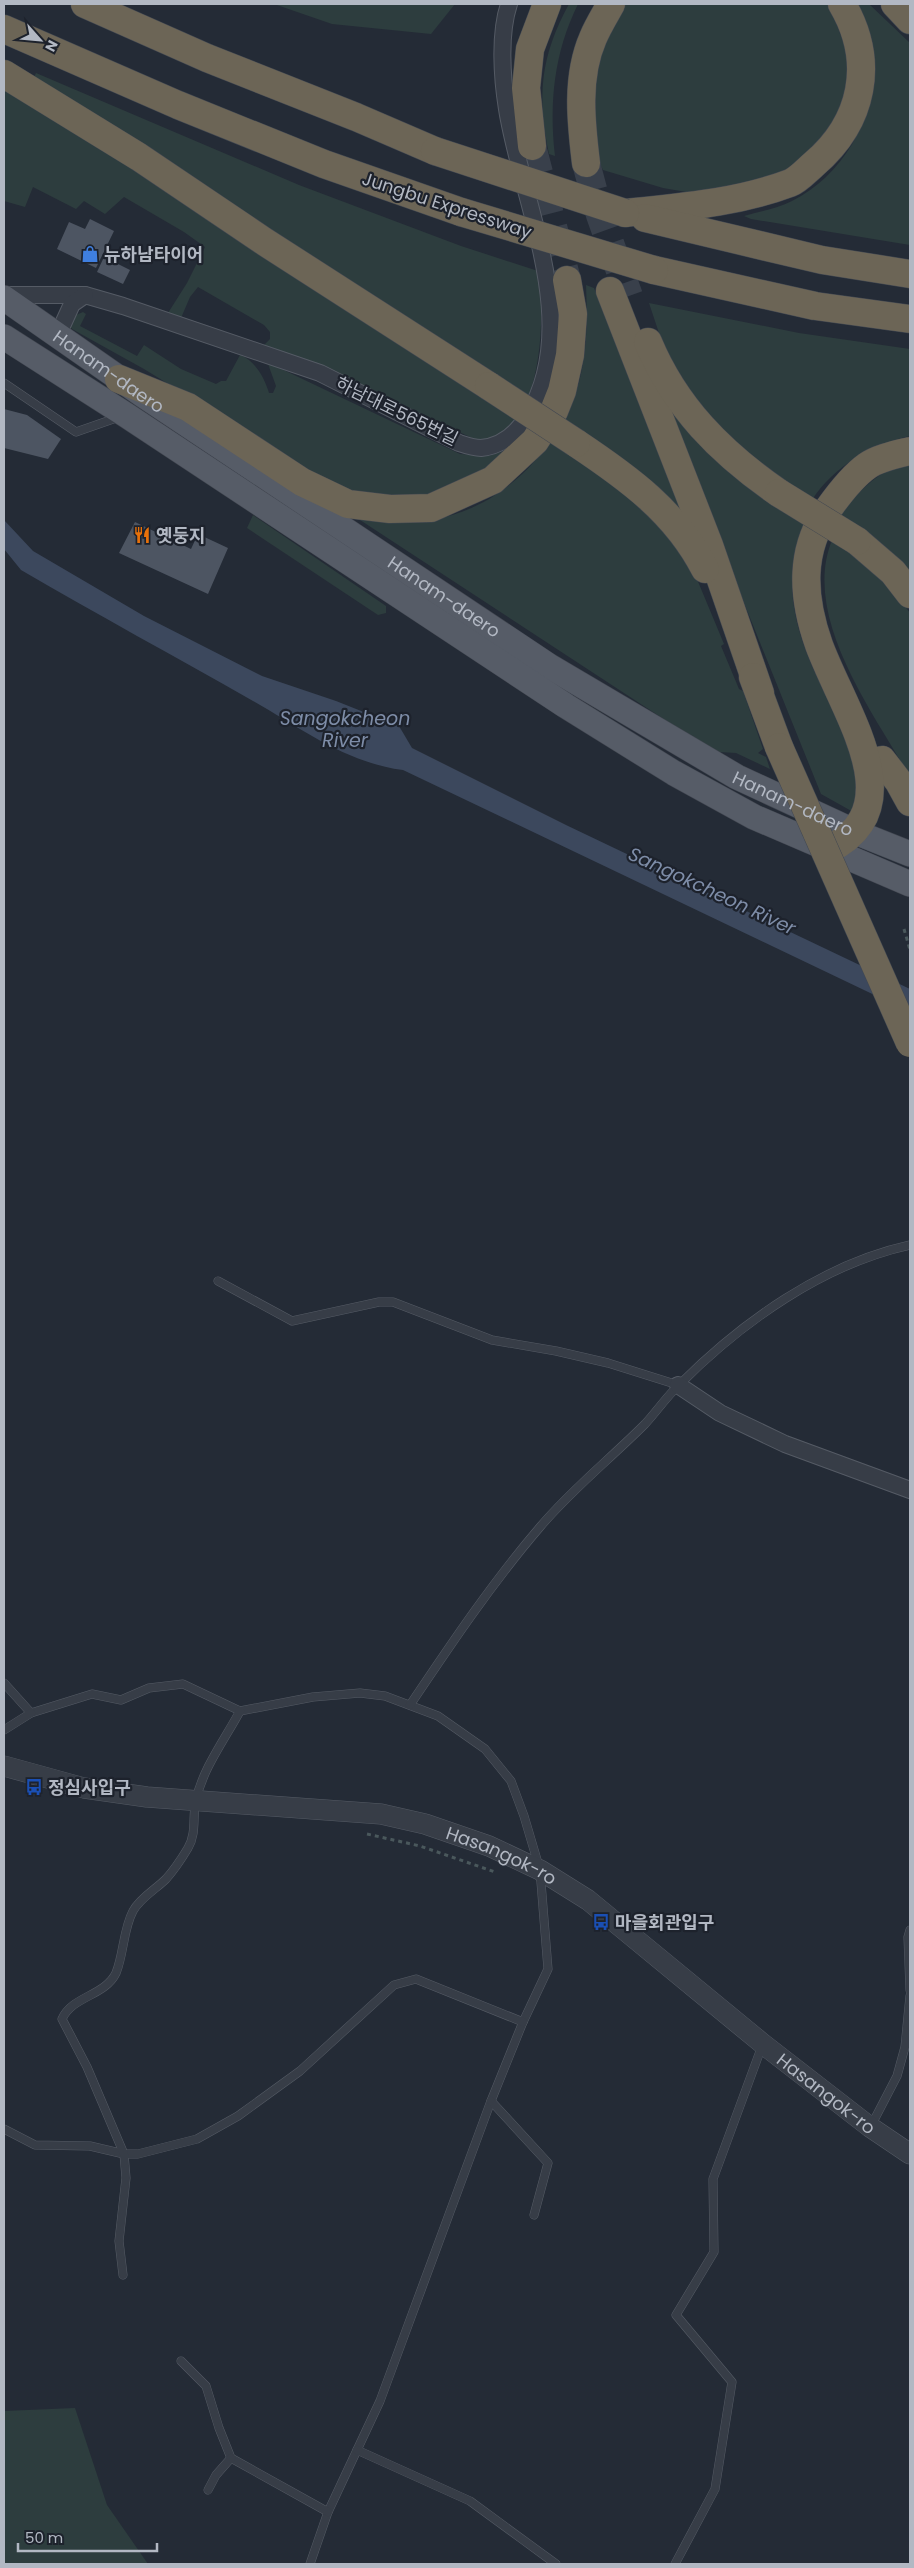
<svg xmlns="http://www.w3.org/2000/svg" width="914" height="2568" viewBox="0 0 914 2568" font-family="Poppins,'Noto Sans KR',sans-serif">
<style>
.green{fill:#2d3d3e}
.water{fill:#3c485d}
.building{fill:#4d5562}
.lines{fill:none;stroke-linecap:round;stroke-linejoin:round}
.motorway-tunnel{stroke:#39404b;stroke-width:28;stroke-dasharray:28 14;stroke-linecap:butt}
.service-casing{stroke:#555b65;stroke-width:9}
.minor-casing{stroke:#555b65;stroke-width:18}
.tertiary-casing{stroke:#555b65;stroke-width:21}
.primary-casing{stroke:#414650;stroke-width:26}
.motorway-casing{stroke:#424852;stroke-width:29}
.path{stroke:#4a585c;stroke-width:3;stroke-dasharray:4 4;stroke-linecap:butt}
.service{stroke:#373d47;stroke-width:8}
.minor{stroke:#373d47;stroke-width:16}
.tertiary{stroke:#373d47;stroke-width:20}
.primary{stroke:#565c67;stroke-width:25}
.motorway{stroke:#6c6556;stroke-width:28}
.motorway-bridge-casing{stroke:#424852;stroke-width:29;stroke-linecap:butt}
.motorway-bridge{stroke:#6c6556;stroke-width:28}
.labels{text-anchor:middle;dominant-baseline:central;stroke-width:4.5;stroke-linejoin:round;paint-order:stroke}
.street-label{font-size:18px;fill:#b2b8c3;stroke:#1d222c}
.poi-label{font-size:18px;font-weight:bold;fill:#b2b8c3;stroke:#1d222c;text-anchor:start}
.water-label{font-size:19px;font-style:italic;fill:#7e8da8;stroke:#1d222c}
</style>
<rect width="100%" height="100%" fill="#242b36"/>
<g class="green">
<polygon points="274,4 455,4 431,34 332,24"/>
<path d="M569 4H578C554 53 549 102 555 156L549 154C537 96 540 57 569 4Z"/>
<polygon points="624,4 829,4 846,49 848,70 846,92 841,109 824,141 776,180 692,193 663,188 603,170 593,151 592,101 601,47"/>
<path d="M858 4H869L910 43V245L751 219 744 216C760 211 777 209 792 201 850 172 883 104 871 40 869 28 863 15 858 4Z"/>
<path d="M36 73 299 185 461 246 538 271C544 311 542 360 528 399L34 77Z"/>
<path d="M4 87 24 99 520 421C505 433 494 441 474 439L319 365 264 345 270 339V332L264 325 198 287 190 297 181 318 168 313 187 283 205 247 184 232 124 197 105 214 84 201 76 209 33 187 25 207 4 201Z"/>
<path d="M586 285 594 288 685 516 563 421C587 379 588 333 586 285Z"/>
<path d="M649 303 799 333 910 349V436C871 445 834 466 812 500L757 465 694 405 662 342Z"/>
<path d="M83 312 86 314 80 326 137 356 144 345 181 369 216 384 221 381H226L240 355C255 360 265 379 269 393H273L276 386 268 364H271L460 454 488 456 510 449 502 462 431 499 346 493 144 369 72 329 70 326 76 315Z"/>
<path d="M670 409 806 522C776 580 799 647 829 699 837 713 850 726 856 741 860 751 856 799 855 813L821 794 703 501Z"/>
<path d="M551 441 575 456 651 514 694 572 724 644 721 646 739 689 743 691 763 749 758 753 766 757 770 769 736 753 719 752 682 731 357 518C370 520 382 523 395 523 463 523 512 494 551 441Z"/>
<path d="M910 459V577L839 516C858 490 880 471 910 459Z"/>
<polygon points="253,515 386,606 386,613 378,615 247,528"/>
<path d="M832 540C862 561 889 583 910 613V777C873 712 801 617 832 540Z"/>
<polygon points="75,2408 107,2505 148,2564 4,2564 4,2411"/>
</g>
<path class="water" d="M4 520 33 551 144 616 262 676 336 701 399 726 412 748 566 825 910 989V1012L403 770C346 763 301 728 253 701 176 657 98 615 21 570L4 549Z"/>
<g class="building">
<polygon points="90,219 114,231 96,268 57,249 69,222 85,229"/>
<polygon points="104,257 130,270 123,284 97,272"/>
<polygon points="4,409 27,415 61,439 48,459 4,448"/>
<polygon points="135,522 191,549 198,534 228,548 208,594 119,553"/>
</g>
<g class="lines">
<g class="motorway-tunnel">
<polyline points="532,146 567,280"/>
<polyline points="586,163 600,215 629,296"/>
</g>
<g class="service-casing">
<g id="service">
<polyline points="4,383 76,432 119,417"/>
<polyline points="218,1281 292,1321 379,1302 393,1302 492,1340 556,1351 608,1363 678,1385"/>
<polyline points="4,1683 31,1713 92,1694 121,1700 149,1688 183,1684 240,1711 313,1697 360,1693 385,1696 438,1716 485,1749 511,1781 524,1816 540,1870 548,1969 523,2022 491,2101 380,2401 328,2512 310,2564"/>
<path d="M410 1705C451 1644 492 1583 540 1527 571 1490 610 1459 645 1424 657 1411 667 1396 680 1384 742 1322 823 1264 910 1245"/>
<polyline points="4,1730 31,1713"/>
<polyline points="910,1930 908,1937 910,1990"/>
<polyline points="491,2101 548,2163 534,2215"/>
<polyline points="871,2126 897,2076 905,2047 910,1996"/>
<polyline points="4,2129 35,2145 90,2146 124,2154 138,2154 197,2139 238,2116 300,2071 394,1985 416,1979 523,2022"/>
<path d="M123 2275 119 2241 126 2178 124 2154 87 2067 62 2019C72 1996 105 1996 116 1973 124 1953 123 1930 133 1911 140 1898 156 1889 166 1879 174 1870 182 1858 188 1848 197 1833 192 1816 196 1800 203 1768 225 1739 240 1711"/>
<polyline points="181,2361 206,2386 219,2428 231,2458 328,2512"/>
<polyline points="357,2450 470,2501 556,2564"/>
<polyline points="208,2490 216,2475 231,2458"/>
<polyline points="675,2564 715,2489 732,2382 676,2315 714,2252 713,2179 762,2046"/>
</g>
</g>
<g class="minor-casing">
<g id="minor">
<path d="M4 295H85L123 306 320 373 459 443C465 445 474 448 481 448 502 446 518 432 528 415 583 324 522 204 507 109 502 78 499 34 509 4"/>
<polyline points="57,337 72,304 85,295"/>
<polyline points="678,1385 720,1413 785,1444 910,1490"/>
</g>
</g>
<g class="tertiary-casing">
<g id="tertiary">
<path id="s1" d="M4 1766 84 1788 147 1797 381 1814 425 1824 489 1846 540 1870 588 1900 763 2044 870 2127 910 2154"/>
</g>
</g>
<g class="primary-casing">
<g id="primary">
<path id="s2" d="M4 298 143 395 549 666 737 777 860 834 910 854"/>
<polyline points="4,337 126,415 566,706 674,773 754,817 910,884"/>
</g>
</g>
<g class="motorway-casing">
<g id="motorway">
<polyline points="85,4 207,58 356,117 435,151"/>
<polyline points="895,4 910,20"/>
<polyline points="4,29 178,105 324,164 461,212"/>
<polyline points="4,74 139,157 265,242 489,386"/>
<polyline points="532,146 526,88 530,49 547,4"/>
<path d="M586 163C581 122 576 77 593 38 598 26 605 15 611 4"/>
<path d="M625 213C681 207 737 203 790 183 798 180 807 170 814 164 863 122 876 62 842 4"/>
<polyline points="645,218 822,260 910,274"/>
<polyline points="654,270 815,306 910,319"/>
<polyline points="610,291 709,545 760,693"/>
<path d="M648 342C675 407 721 453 779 493"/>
<polyline points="119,379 188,407 302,482 348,504 390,509 431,508 493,480 535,441 554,411 562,391 570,355 573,314 567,280"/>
<path d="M576 443C627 477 676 512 705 569"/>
<polyline points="857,541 893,572 910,594"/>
<polyline points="753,677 779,747"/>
<polyline points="882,760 899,782 910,802"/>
<path d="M828 850C914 807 845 715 819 645 802 597 799 550 829 508 839 494 853 476 867 466 878 458 898 454 910 451"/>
</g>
</g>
<g class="path">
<polyline points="904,929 910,950"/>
<polyline points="367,1834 420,1846 495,1872"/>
</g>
<use href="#service" class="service"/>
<use href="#minor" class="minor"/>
<use href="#tertiary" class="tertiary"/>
<use href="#primary" class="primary"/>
<use href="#motorway" class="motorway"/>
<g class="motorway-bridge-casing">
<g id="motorway-bridge">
<polyline points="435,151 625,213"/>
<polyline points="461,212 654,270"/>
<polyline points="489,386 576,443"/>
<polyline points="779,493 857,541"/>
<polyline points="779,747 910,1043"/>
</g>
</g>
<use href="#motorway-bridge" class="motorway-bridge"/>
</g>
<defs>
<g id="shop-bare" transform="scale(1.35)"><path d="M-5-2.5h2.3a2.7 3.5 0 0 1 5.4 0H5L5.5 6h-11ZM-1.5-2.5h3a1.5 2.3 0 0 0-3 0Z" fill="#3f7fe0" stroke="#1d222c" stroke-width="2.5" paint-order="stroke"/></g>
<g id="restaurant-bare" transform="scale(1.35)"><path d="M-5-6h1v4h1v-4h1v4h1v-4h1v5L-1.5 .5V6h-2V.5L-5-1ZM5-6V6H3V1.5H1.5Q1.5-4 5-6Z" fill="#e8710a" stroke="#1d222c" stroke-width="2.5" paint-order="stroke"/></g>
<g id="bus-bare" transform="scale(1.35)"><path d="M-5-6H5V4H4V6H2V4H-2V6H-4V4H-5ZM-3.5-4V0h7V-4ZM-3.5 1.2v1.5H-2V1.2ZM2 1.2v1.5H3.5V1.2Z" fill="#1a4fb4" stroke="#1d222c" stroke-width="2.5" paint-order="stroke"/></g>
</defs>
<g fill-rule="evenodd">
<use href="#shop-bare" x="90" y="254"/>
<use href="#restaurant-bare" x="142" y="535"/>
<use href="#bus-bare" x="34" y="1787"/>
<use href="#bus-bare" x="601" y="1922"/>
</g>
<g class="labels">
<g class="street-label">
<text transform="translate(447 205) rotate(18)">Jungbu Expressway</text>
<text stroke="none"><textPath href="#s2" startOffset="128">Hanam-daero</textPath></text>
<text transform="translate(397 411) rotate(26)">하남대로565번길</text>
<text stroke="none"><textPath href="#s2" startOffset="532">Hanam-daero</textPath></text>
<text stroke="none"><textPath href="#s2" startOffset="938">Hanam-daero</textPath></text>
<text stroke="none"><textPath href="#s1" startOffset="509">Hasangok-ro</textPath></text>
<text stroke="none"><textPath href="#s1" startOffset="914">Hasangok-ro</textPath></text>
</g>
<g class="poi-label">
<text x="104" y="254">뉴하남타이어</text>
<text x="156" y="535">옛둥지</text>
<text x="48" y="1787">정심사입구</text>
<text x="615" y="1922">마을회관입구</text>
</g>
<g class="water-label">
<text x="345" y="718">Sangokcheon<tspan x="345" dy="22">River</tspan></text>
<text transform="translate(712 891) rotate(25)">Sangokcheon River</text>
</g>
</g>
<rect width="914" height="2568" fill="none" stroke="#b2b8c3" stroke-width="10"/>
<g transform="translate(40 40) rotate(117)" stroke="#1d222c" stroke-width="4" paint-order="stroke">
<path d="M0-4L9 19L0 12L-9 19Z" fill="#b2b8c3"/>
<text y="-8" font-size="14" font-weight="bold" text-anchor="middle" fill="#b2b8c3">N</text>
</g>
<path d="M18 2543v8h139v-8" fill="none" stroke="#b2b8c3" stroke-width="2.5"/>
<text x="25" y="2543" font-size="15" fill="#b2b8c3" stroke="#1d222c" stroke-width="4" paint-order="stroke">50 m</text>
</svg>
